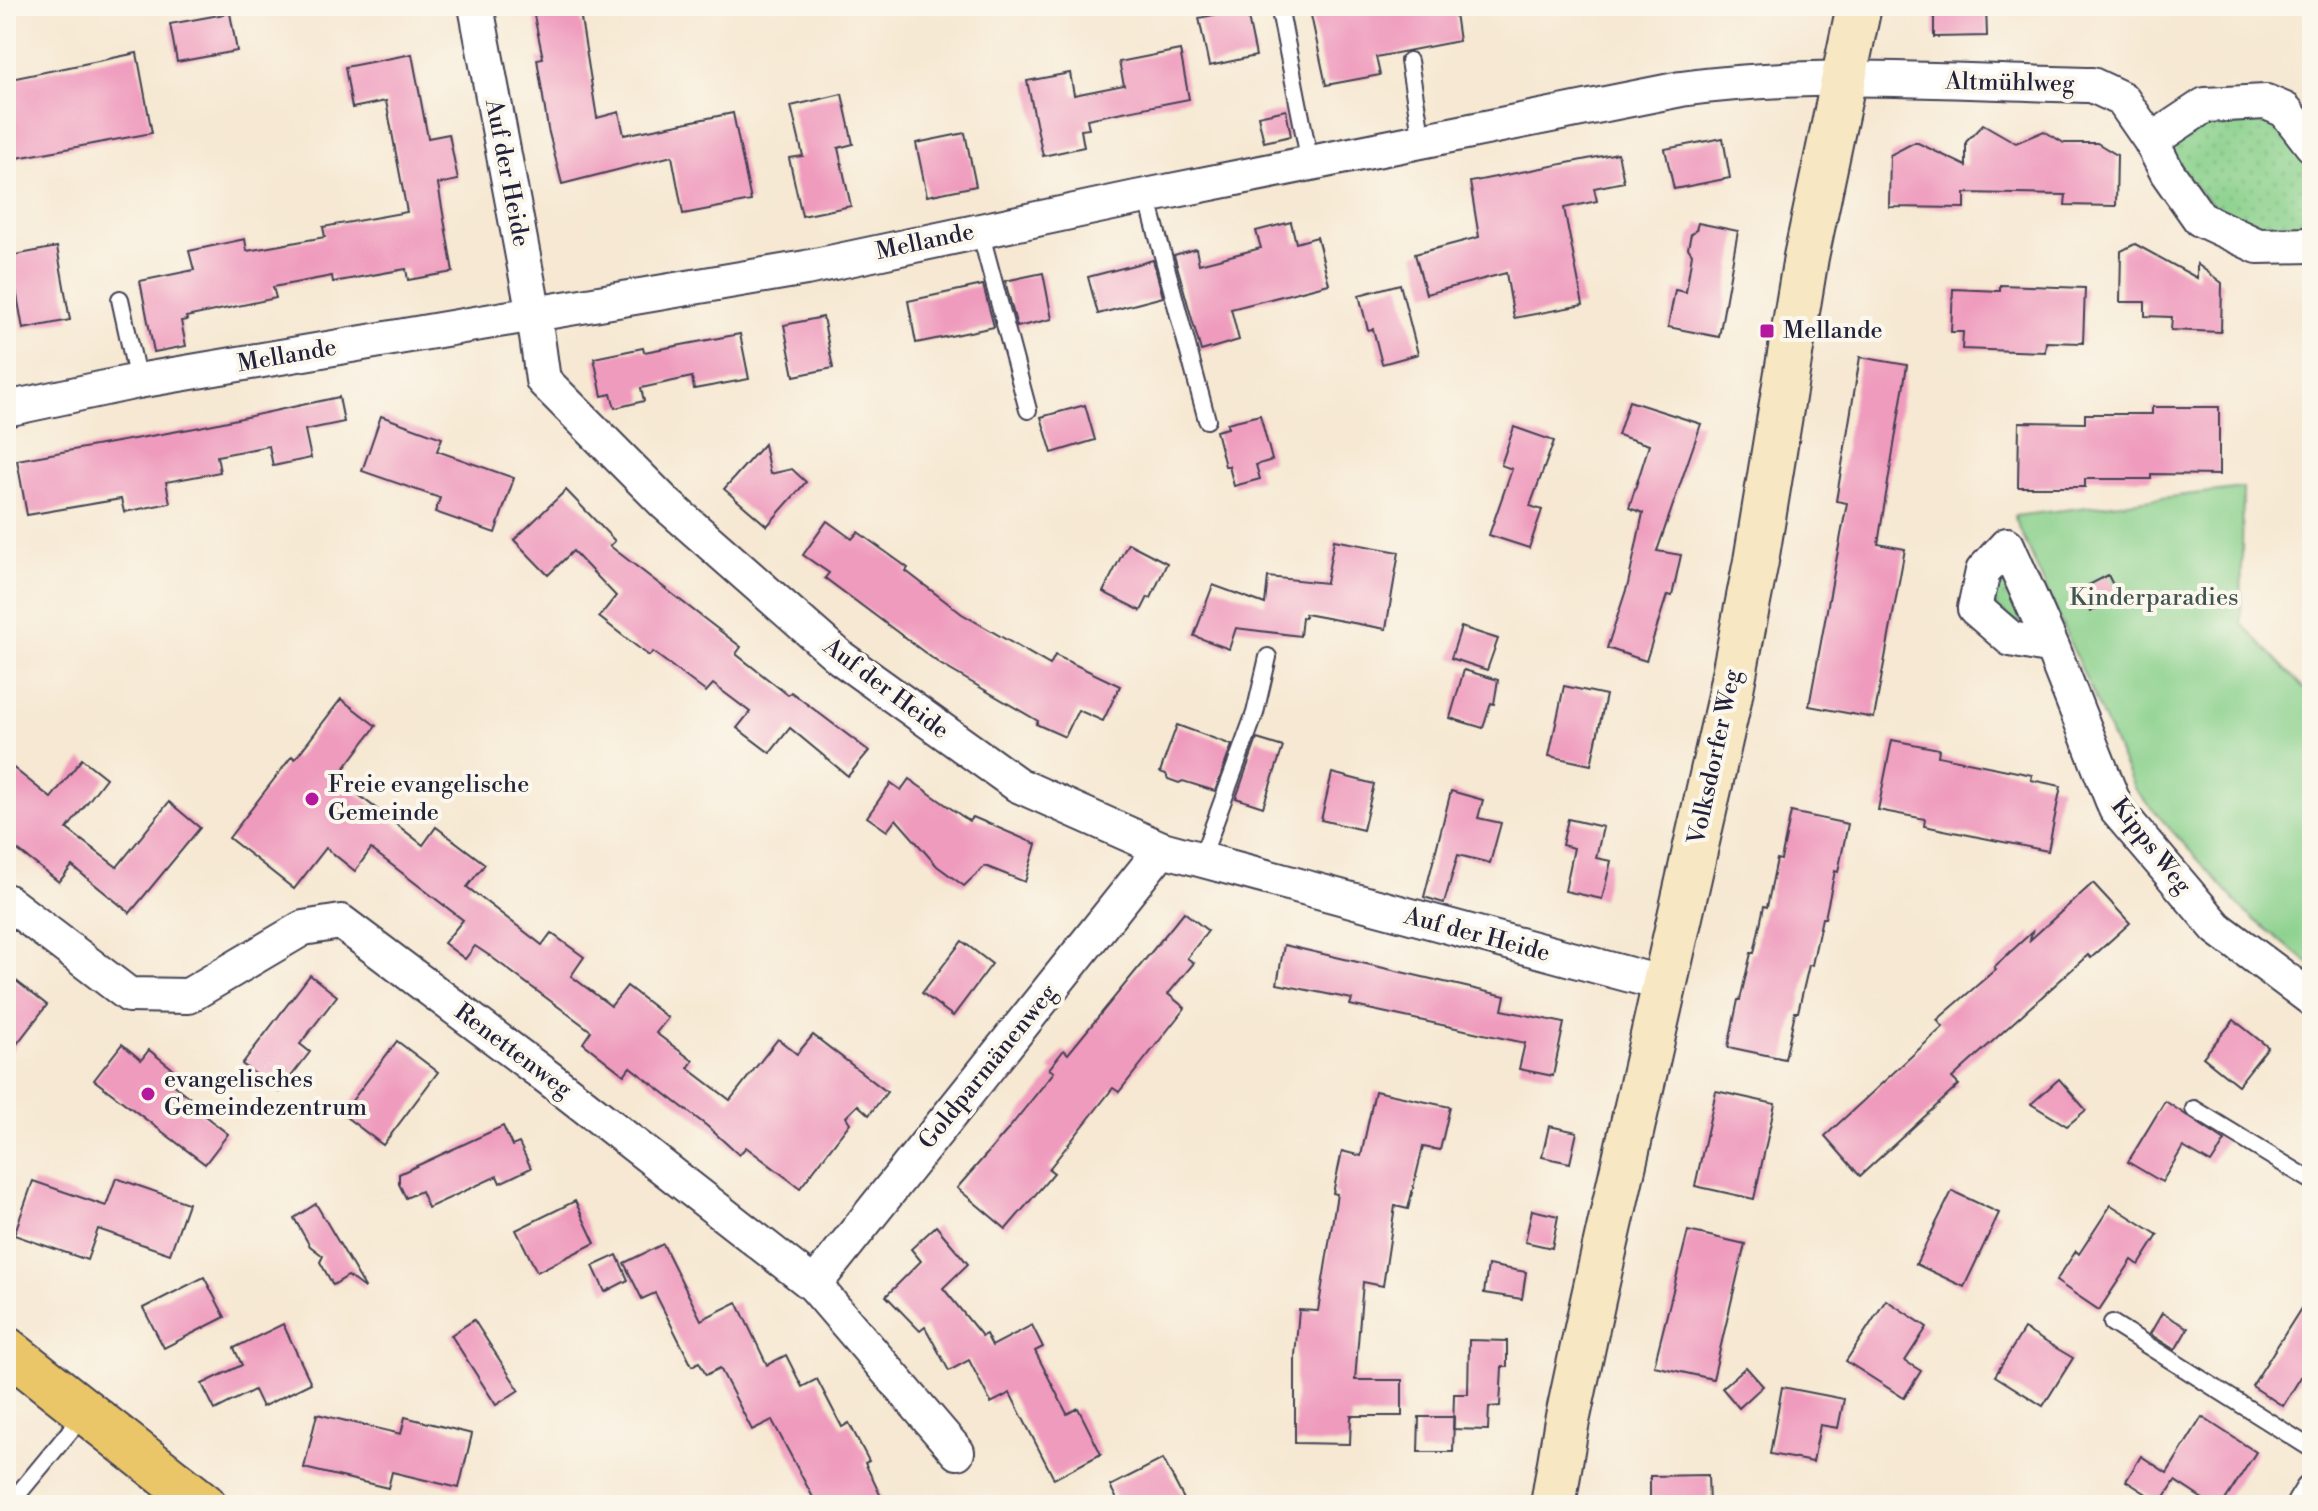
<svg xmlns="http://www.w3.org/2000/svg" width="2318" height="1511" viewBox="0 0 2318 1511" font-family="'Libre Bodoni',serif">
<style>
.grass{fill:url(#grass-dots);stroke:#567963;stroke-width:2}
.park{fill:#89d08b;stroke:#567963;stroke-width:2}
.building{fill:#ef9bbd}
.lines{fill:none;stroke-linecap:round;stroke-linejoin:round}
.lane-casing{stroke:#424052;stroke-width:20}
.street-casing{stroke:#424052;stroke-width:38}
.secondary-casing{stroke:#424052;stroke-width:48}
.primary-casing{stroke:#424052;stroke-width:48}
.lane{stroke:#fff;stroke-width:16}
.street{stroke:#fff;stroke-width:34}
.secondary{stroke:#f7e8c3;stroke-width:44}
.primary{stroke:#ebc669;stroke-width:44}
.poi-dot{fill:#b5179e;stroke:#fbf7ec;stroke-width:3}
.labels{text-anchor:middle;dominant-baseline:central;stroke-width:8;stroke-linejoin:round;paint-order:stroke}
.street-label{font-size:24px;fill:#22223b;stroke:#fbf7ec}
.poi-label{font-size:24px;fill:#22223b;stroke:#fbf7ec;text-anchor:start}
.park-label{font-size:24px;fill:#415653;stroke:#fbf7ec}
</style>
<defs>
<pattern id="grass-dots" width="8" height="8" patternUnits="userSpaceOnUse" patternTransform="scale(2)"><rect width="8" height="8" fill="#89d08b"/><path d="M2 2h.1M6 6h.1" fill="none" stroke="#76b279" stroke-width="1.8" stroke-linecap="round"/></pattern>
</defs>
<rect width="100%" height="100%" fill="#fbf7ec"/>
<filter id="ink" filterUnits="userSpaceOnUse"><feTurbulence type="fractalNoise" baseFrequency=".0125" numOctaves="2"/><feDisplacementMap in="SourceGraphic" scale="16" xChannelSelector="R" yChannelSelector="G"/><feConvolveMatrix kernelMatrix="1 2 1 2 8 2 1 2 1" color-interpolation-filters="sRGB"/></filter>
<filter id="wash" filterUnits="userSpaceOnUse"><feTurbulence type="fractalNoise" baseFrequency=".006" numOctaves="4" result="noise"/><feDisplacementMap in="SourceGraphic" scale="32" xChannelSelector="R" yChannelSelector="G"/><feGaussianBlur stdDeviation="1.8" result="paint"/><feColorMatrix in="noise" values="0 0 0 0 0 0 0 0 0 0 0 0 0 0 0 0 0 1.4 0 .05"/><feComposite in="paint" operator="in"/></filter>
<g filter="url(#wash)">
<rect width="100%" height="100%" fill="#f6e8d2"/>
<g class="grass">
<path d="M2247 113 2276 121 2303 150 2310 168 2308 224 2303 234C2228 226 2212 213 2170 152L2172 144 2210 119Z"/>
<polygon points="2002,574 2026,618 2021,622 2014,621 1986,600 1981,585"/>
</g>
<polygon class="park" points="2243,488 2241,623 2312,697 2312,966 2246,913 2135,790 2014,516"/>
<g id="blocks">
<g class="building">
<polygon points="532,6 579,6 597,118 619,112 624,135 733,113 751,201 683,214 672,156 562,184 548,129 537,59 543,58"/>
<polygon points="1309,6 1454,6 1459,41 1376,57 1380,75 1326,85"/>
<polygon points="1934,6 1986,6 1987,36 1934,37"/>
<polygon points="1246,8 1256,56 1209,66 1199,18"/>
<polygon points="230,13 237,51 177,62 170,24"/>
<polygon points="1180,50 1189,99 1087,119 1089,129 1081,130 1084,147 1043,156 1027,81 1070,73 1074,95 1124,85 1119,62"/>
<polygon points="137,53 152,133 6,160 6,80"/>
<polygon points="412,54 428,138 449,134 458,180 438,184 453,272 408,280 406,269 333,282 332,276 273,287 276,298 186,317 187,320 181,321 186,346 154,352 140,281 194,270 189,251 245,239 247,251 325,237 323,227 407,212 386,101 352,108 345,67"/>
<polygon points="842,94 853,144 838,148 851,206 802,216 789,158 803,156 791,106"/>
<polygon points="1286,110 1291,136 1264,142 1258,116"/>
<polygon points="1983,124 2016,143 2044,131 2064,143 2097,143 2117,155 2116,206 2065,205 2066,195 1965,193 1965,208 1889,207 1890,155 1913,143 1918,143 1966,166 1966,142"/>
<polygon points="965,133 976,186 927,196 916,143"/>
<polygon points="1723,138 1730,178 1674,189 1665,149"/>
<polygon points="1618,153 1624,182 1594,188 1597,201 1564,208 1583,305 1514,318 1506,273 1426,294 1415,254 1479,237 1470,182"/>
<polygon points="1291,222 1296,243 1317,237 1329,284 1231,309 1239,340 1201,351 1174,255 1196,249 1199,264 1261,248 1256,231"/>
<polygon points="1698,223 1738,231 1719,337 1668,327 1675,290 1686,292 1692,254 1688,248 1691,234 1696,230"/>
<polygon points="2135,244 2197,278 2197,264 2222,283 2221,332 2171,330 2172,317 2145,316 2145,302 2120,302 2121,251"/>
<polygon points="57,247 70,320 23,329 10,256"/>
<polygon points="1153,260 1163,297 1098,314 1088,277"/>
<polygon points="1043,273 1052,319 1017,327 1005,281"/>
<polygon points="1400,284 1418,354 1382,364 1373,329 1368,330 1359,295"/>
<polygon points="983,285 994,327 916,343 908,301"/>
<polygon points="2000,285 2085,288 2083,343 2046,342 2045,352 1962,349 1963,332 1951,332 1953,289 2000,291"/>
<polygon points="823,317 833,368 794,376 784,325"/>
<polygon points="740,334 749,379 694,389 692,377 641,388 644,401 615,408 611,394 602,396 594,358 643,348 644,352"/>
<polygon points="1860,357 1907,365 1878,544 1905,549 1874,718 1809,706 1847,503 1836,501"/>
<polygon points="339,397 344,422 305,430 311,458 273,466 269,446 217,456 220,472 166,482 170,503 124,512 121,499 27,515 17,460 195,428"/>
<polygon points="1629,401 1701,424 1657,551 1681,555 1672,596 1667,595 1646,661 1607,648 1628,584 1643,513 1629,508 1649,445 1618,435"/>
<polygon points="1085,405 1095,440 1052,453 1041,417"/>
<polygon points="2152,407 2219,407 2219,475 2151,474 2151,479 2085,479 2085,487 2018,487 2019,422 2085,423 2085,414 2152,414"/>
<polygon points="1260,415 1272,460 1256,465 1260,479 1234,486 1229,466 1225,466 1216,431 1228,428 1227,423"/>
<polygon points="381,416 442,438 437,451 514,478 495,533 435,512 440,498 362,471"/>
<polygon points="1514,427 1554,441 1530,506 1542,510 1529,548 1489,535 1512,469 1501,465"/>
<polygon points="764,444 770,474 792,469 806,482 767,526 724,489"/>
<polygon points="566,490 615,541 610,546 741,647 736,654 788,695 791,692 869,751 848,776 790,728 770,753 737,728 750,712 713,684 706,692 653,652 649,656 599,617 616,596 573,551 548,575 514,540"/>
<polygon points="827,521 852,539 858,532 908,568 906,571 962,614 1050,665 1055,655 1120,686 1103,721 1078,710 1065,737 1036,724 1038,721 940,664 825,578 829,573 803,555"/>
<polygon points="1334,540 1399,552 1386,629 1305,614 1305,618 1302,617 1300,636 1236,628 1229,649 1194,636 1213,585 1265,604 1268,577 1326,583"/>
<polygon points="1128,543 1167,563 1151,598 1148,597 1141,611 1103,592"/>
<polygon points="2108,575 2119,597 2090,612 2079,590"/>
<polygon points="1461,627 1498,639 1487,670 1451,658"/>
<polygon points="1464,670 1498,680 1494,704 1491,703 1483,728 1450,718"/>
<polygon points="1564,686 1606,695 1591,765 1549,756"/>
<polygon points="341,699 376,726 337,778 423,845 436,827 485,864 467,887 542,945 551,933 584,957 571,976 611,1006 627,986 668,1018 656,1033 693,1061 688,1068 730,1100 778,1039 797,1054 813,1035 887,1092 869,1115 858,1105 846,1117 850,1123 800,1188 746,1147 739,1155 707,1126 630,1067 624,1075 583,1043 591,1031 490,956 475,946 465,959 444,943 463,920 371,849 355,871 326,848 294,889 229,838 292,756 295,759"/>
<polygon points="1177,725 1232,745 1215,791 1183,781 1179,783 1168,779 1166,774 1160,772"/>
<polygon points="1257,739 1283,747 1263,807 1236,798"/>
<polygon points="1892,740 1939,749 1938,756 2032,775 2031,780 2061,786 2048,851 1924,826 1925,819 1878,810"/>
<polygon points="82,759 106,778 67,829 117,867 169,802 200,828 130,913 72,866 59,882 6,841 6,762 51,798"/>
<polygon points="1332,773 1374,784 1363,830 1321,820"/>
<polygon points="909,779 969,821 973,817 1036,844 1025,882 985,866 964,886 937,866 896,819 887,831 867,817 891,783 901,790"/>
<polygon points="1451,791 1483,800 1478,818 1501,823 1490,863 1458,855 1444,903 1424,897"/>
<polygon points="1791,812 1848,824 1838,872 1835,871 1825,918 1822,918 1812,965 1809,965 1798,1012 1795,1012 1785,1059 1728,1047 1738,1000 1740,1000 1751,953 1754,953 1764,906 1767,907 1777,859 1781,860"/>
<polygon points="1568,819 1603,827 1596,858 1611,861 1602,899 1565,891 1574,848 1562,845"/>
<polygon points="2093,883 2130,923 2091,958 2088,955 1952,1078 1959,1085 1860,1176 1825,1136 1943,1027 1937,1020 1996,969 1994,967 2032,932 2030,940"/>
<polygon points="1184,912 1208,931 1187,958 1194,963 1168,994 1185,1008 1119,1092 1113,1088 1049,1169 1054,1173 1006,1229 957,1188 1006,1132 1054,1072 1049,1069 1064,1050 1068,1054"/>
<polygon points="962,941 992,964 953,1016 922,993"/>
<polygon points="1284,945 1505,996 1502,1010 1564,1023 1553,1076 1519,1069 1525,1043 1350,1005 1352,999 1277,984"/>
<polygon points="6,973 47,1005 6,1058"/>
<polygon points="310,975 337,996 300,1044 310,1052 279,1092 242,1064"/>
<polygon points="2234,1020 2268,1047 2238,1085 2203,1057"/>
<polygon points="397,1041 438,1072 383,1145 342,1114"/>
<polygon points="122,1044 141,1060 149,1050 178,1073 171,1083 199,1105 196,1109 228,1134 205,1164 94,1080"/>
<polygon points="2059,1079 2086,1110 2067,1126 2031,1104"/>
<polygon points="1375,1091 1450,1107 1440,1150 1423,1147 1408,1209 1395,1206 1383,1286 1363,1282 1355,1380 1402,1380 1402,1416 1351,1416 1350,1444 1295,1443 1295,1356 1299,1310 1318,1311 1337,1194 1333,1193 1342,1151 1361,1156"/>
<polygon points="1716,1091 1775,1104 1754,1199 1695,1186"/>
<polygon points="2165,1101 2225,1141 2211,1163 2183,1147 2162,1182 2128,1162"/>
<polygon points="503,1126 512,1146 519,1143 531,1168 500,1183 497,1176 428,1208 421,1191 406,1198 399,1184 399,1174"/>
<polygon points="1549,1126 1577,1132 1570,1163 1542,1157"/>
<polygon points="116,1178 188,1203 170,1254 98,1229 87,1260 14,1235 33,1181 106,1206"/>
<polygon points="1952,1191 1999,1213 1964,1287 1916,1264"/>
<polygon points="575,1201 595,1243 537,1272 516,1230"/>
<polygon points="316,1204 365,1287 364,1288 348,1276 333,1285 320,1262 323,1256 310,1246 294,1218"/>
<polygon points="2111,1205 2158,1235 2139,1265 2132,1260 2099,1310 2056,1281 2076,1251 2079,1254"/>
<polygon points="1532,1210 1558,1216 1552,1248 1525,1242"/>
<polygon points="936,1226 968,1264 943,1288 982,1336 986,1334 992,1346 1032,1325 1043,1347 1035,1351 1067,1414 1078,1408 1101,1454 1054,1479 1010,1393 991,1403 969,1360 949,1371 925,1327 920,1331 886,1296 921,1261 911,1249"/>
<polygon points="1688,1231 1745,1244 1713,1379 1654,1366"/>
<polygon points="663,1244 701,1320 737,1302 767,1365 786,1355 802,1387 817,1379 842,1427 849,1423 869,1461 865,1463 885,1505 817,1505 772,1420 752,1430 720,1368 706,1375 699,1362 692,1366 655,1293 642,1299 624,1263"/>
<polygon points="617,1255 628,1280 605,1292 593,1266"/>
<polygon points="1488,1265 1526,1272 1522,1299 1484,1293"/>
<polygon points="204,1277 225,1317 164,1348 143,1308"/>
<polygon points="2312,1291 2312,1359 2283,1406 2252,1386"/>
<polygon points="1886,1300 1927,1327 1905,1361 1921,1371 1904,1398 1846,1361"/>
<polygon points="2162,1313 2188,1328 2175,1350 2150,1334"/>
<polygon points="474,1320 519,1390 496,1405 451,1335"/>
<polygon points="283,1324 311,1383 262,1407 254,1390 215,1410 202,1384 242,1365 234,1348"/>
<polygon points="2024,1329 2073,1358 2043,1406 1995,1376"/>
<polygon points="1469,1340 1507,1341 1507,1367 1502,1367 1500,1406 1489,1407 1488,1430 1453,1429 1454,1394 1468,1394"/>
<polygon points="1746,1367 1763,1386 1739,1408 1722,1388"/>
<polygon points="1782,1387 1844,1399 1838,1428 1820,1425 1813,1462 1770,1454"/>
<polygon points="317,1414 401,1434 405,1417 472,1434 459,1488 392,1472 388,1488 304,1468"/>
<polygon points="1419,1417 1454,1417 1453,1452 1418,1452"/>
<polygon points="2202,1417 2256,1452 2222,1505 2212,1505 2175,1481 2161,1503 2126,1481 2141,1456 2167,1473"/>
<polygon points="1163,1459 1187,1505 1120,1505 1110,1486"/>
<polygon points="1708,1475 1709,1505 1650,1505 1650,1476"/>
</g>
</g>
</g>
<g filter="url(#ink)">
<use href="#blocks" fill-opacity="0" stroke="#424052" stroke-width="2"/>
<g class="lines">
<g class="lane-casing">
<g id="lane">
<polyline points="1279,6 1310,163"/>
<polyline points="1409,61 1422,141"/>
<polyline points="1147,196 1207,420"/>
<polyline points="980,231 1028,410"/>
<polyline points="120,299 138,381"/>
<polyline points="1201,860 1255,713 1268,657"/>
<polyline points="2194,1109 2312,1181"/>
<polyline points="2112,1323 2312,1449"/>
<polyline points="9,1505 85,1413"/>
</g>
</g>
<g class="street-casing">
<g id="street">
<polyline points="476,6 534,315 543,380 666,504 841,658 1018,785 1162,849 1664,984"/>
<polyline points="2151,141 2205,105 2266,102 2285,110 2312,145"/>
<path d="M6 409 138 381 806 268 1136 198 1681 89C1816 70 1956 82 2092 85L2122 99 2151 141 2167 172 2200 219 2258 246 2312 245"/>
<polyline points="2052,647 2011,639 1975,608 1983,571 2007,545 2052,647 2116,809 2217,928 2312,999"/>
<polyline points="6,901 129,995 188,996 303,928 341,922 550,1079 814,1285 957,1452"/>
<polyline points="814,1285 1162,849"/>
<polyline points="2304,1505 2312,1492"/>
</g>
</g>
<g class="secondary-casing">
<polyline id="secondary" points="1553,1505 1566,1426 1593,1300 1728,705 1756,561 1806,257 1859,6"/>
</g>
<g class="primary-casing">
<polyline id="primary" points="6,1349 204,1505"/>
</g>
<use href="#lane" class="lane"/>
<use href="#street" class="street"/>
<use href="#secondary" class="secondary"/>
<use href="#primary" class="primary"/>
</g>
</g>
<g class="poi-dot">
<rect x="1759" y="323" width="16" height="16" rx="4"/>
<circle cx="312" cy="799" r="8"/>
<circle cx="148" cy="1094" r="8"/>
</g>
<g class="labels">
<g class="street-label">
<text transform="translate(2010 83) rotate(1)">Altmühlweg</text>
<text transform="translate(507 173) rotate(79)">Auf der Heide</text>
<text transform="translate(925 242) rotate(-12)">Mellande</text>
<text transform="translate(287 356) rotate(-10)">Mellande</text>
<text transform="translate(886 689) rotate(37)">Auf der Heide</text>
<text transform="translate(1715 757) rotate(-78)">Volksdorfer Weg</text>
<text transform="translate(2151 846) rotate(52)">Kipps Weg</text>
<text transform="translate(1477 935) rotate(15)">Auf der Heide</text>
<text transform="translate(513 1051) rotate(37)">Renettenweg</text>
<text transform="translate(988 1067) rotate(-51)">Goldparmänenweg</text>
</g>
<g class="poi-label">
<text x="1783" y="331">Mellande</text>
<text x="328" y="785">Freie evangelische<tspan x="328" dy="28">Gemeinde</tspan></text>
<text x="164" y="1080">evangelisches<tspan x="164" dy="28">Gemeindezentrum</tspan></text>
</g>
<g class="park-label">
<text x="2154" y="598">Kinderparadies</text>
</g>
</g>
<rect width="2318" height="1511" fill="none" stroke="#fbf7ec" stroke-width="32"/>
</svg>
